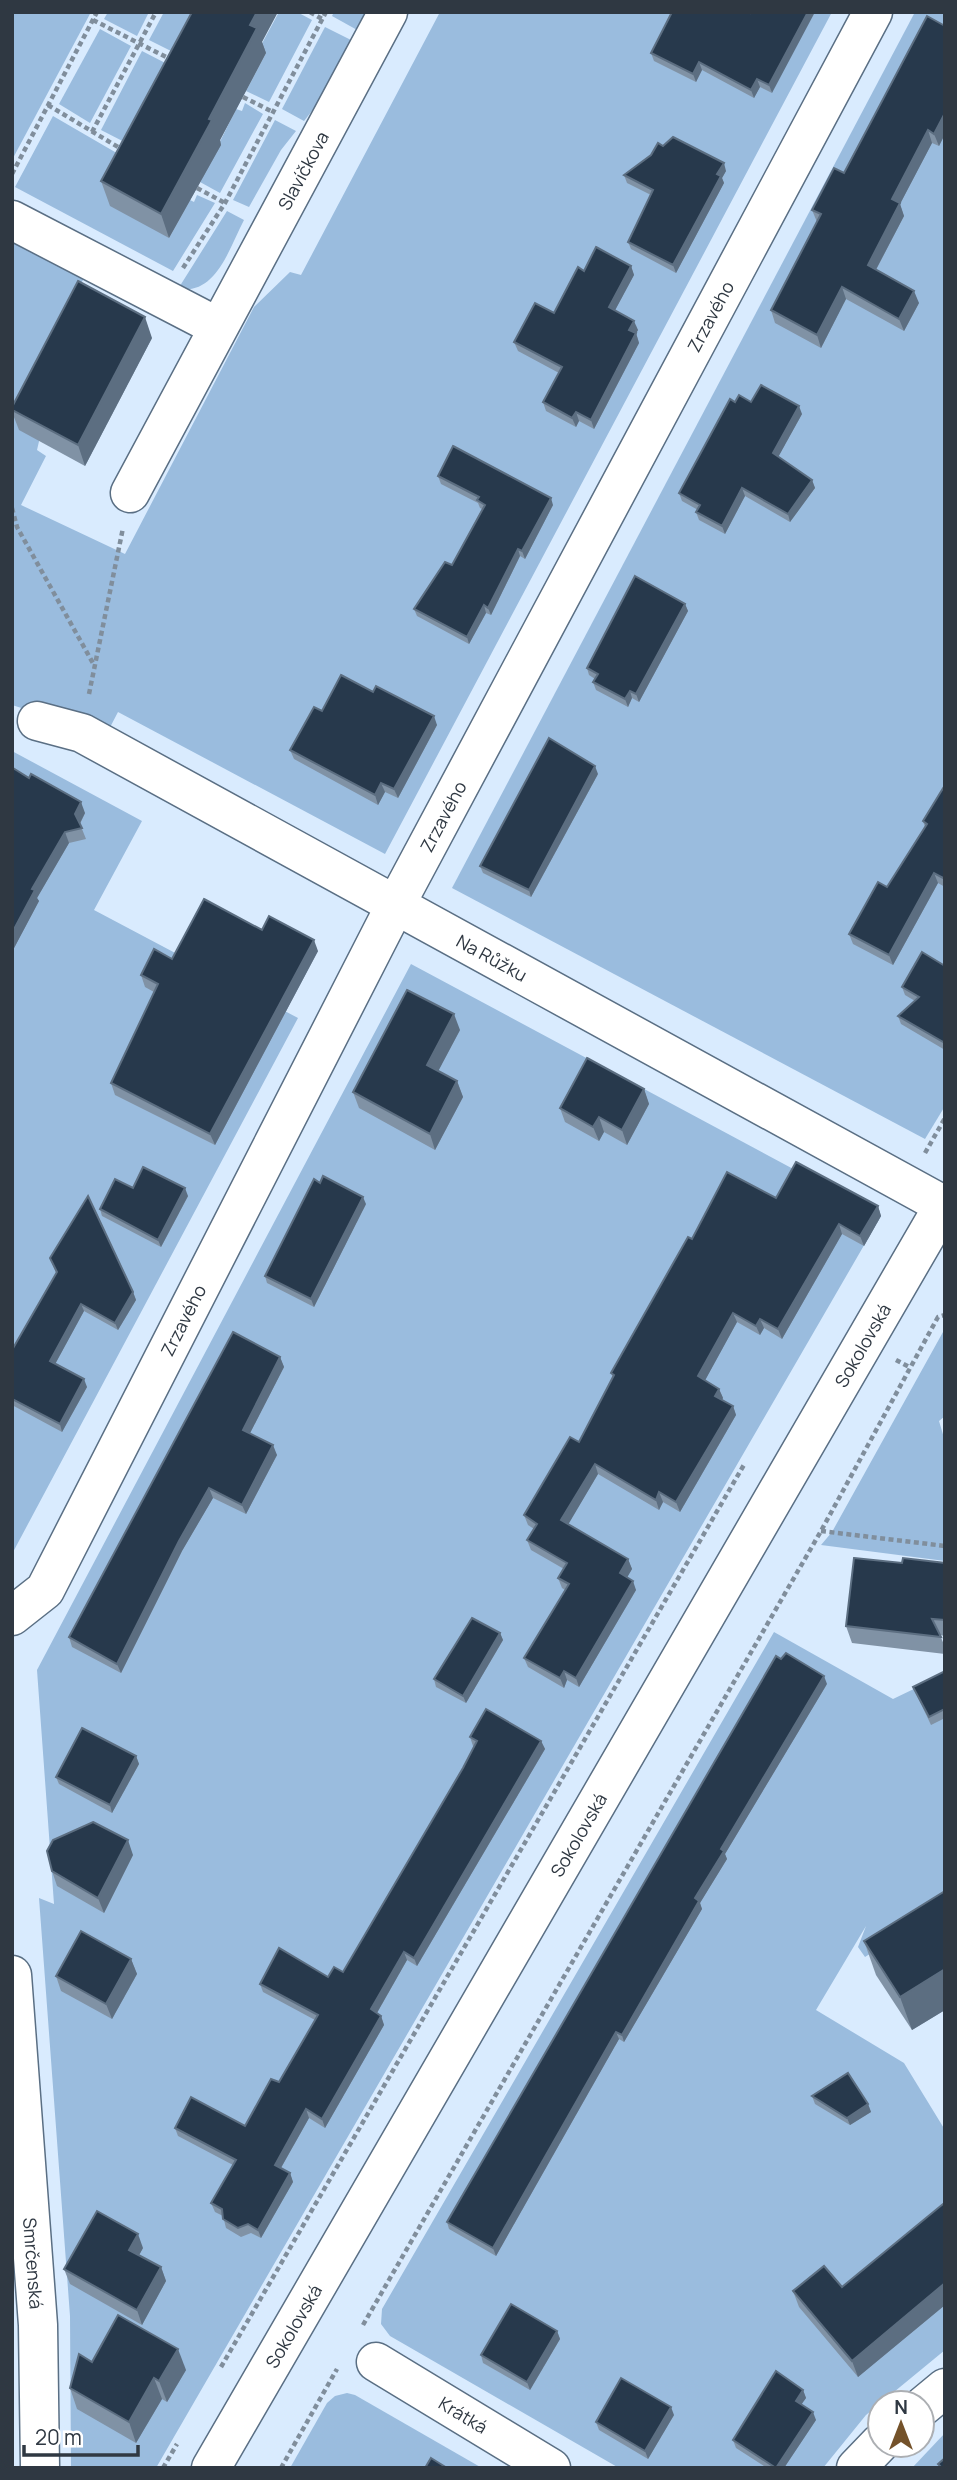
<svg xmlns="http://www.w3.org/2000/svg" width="957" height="2480" viewBox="0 0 957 2480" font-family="Manrope,sans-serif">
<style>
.green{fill:#9abcde}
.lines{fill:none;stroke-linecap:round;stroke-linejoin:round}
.minor-casing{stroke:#5a6f84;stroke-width:41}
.tertiary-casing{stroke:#5a6f84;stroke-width:41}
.path{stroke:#808e9c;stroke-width:4.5;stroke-dasharray:5 3.5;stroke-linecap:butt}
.minor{stroke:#fff;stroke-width:38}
.tertiary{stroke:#fff;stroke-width:38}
.wall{fill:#8092a5}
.shaded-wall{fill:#5c6e81}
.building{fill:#27394c;stroke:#5c6e81;stroke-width:2}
.labels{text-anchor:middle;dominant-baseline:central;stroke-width:7;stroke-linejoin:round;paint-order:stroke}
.street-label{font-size:18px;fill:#2f3842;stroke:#fff}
</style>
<rect width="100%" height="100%" fill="#d9ebfe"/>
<g class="green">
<polygon points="12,12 91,12 12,160"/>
<polygon points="108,12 149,12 137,36 104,19"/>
<polygon points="164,12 204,12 189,60 149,40"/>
<polygon points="279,12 297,12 312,20 269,102 246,91 266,53 259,49"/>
<polygon points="334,12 369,12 359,31 332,16"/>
<polygon points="440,12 832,12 385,854 118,712 106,735 12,705 12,240 84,278 71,303 37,450 46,456 21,505 125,554 254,307 290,272 301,275"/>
<polygon points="915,12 945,12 945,1106 925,1139 452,888"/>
<polygon points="325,27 353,41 322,98 304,121 282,109"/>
<polygon points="100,29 131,46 90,123 59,104"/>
<polygon points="142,51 173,67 140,150 101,130"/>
<polygon points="245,103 263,114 220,193 200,182 236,109 242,111"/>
<polygon points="53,116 127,159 169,238 190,200 194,202 197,195 215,203 173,271 15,187"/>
<polygon points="275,120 296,131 281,150 249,207 233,200"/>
<path d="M227 211 244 220C229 248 217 295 178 289Z"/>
<polygon points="12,751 142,821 94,910 298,1018 12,1554"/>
<polygon points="411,964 881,1216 156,2468 71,2468 70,2316 39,1898 54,1904 37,1670"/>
<polygon points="943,1332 945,1416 939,1421 945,1441 945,1561 821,1545 832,1532"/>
<polygon points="774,1632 893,1699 945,1674 945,1906 865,1957 858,1947 866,1926 816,2010 904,2063 945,2130 945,2350 866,2415 823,2468 619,2468 390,2336 381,2324 382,2309"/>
<polygon points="347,2393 355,2395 482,2468 290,2468 327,2403 335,2396"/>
<polygon points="945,2433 945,2468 912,2468"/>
</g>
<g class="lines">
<g class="minor-casing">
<g id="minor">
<polyline points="12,220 218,327"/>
<path id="s1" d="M130 493 388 12"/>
<path id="s2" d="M37 721 82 733 945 1206"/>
<path id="s3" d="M12 1616 45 1590 395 906 873 12"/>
<path id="s4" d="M12 1975 38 2325 40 2468"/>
<path id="s5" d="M376 2362 551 2468"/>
<polyline points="922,2407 945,2388"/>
<polyline points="856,2468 880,2443"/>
</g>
</g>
<g class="tertiary-casing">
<g id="tertiary">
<path id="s6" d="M211 2468 945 1203"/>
</g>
</g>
<g class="path">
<polyline points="310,12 322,19"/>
<polyline points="93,20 172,60"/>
<polyline points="243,97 273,112"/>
<polyline points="48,105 123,150"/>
<polyline points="92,132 156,12"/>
<polyline points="12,174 97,12"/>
<polyline points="197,188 225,203"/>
<polyline points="183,268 225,203 326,12"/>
<polyline points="12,508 17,527 94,665"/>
<polyline points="89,694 123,528"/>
<polyline points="925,1153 945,1118"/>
<polyline points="896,1360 911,1368"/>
<polyline points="821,1531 945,1546"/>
<polyline points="363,2325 821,1531 938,1317 945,1315"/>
<polyline points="221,2367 745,1463"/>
<polyline points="163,2468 177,2444"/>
<polyline points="281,2468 337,2369"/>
</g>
<use href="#minor" class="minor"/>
<use href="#tertiary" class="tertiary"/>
</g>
<g class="wall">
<polygon points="750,13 772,93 760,87 754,98 702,70 696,82 654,61 651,53"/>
<polygon points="945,26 945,134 939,146 932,143 900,204 904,216 876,270 919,303 904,331 846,299 821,348 775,323 771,310 817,222 812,210 844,173"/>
<polygon points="262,42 266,53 220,140 221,145 169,238 110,206 101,181"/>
<polygon points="726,171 722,178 724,183 676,273 631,249 628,242 651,195 627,183 624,175"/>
<polygon points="631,266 634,275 615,310 638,330 636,333 639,343 594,429 579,421 576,427 546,411 543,402 559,373 518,351 514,342 554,313"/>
<polygon points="152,338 85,466 19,430 12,412 12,407"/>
<polygon points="735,402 751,402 802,414 778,457 812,480 815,488 790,522 745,496 725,534 699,520 696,512 698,510 682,501 679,493"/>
<polygon points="438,476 553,505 525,559 520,556 491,615 486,613 469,644 417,616 414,609 452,565 482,509 480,508 478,503 441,484"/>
<polygon points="685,604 688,611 639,702 632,698 628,707 596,690 593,682 595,679 589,675 587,668"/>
<polygon points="373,692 437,725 398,798 385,792 378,805 294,759 290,750 322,711"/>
<polygon points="12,769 85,813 80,824 86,839 69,843 37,898 39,901 13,950"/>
<polygon points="598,774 531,897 483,873 480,866"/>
<polygon points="945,785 945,887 938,883 893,965 853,944 849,934 887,887 925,827 923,821"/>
<polygon points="318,951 215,1145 115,1095 111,1083 154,992 145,987 141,975 172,959"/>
<polygon points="945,966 945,1050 901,1024 898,1016 915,1001 905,995 902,987"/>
<polygon points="460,1030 438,1071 457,1081 463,1097 435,1150 359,1108 353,1092"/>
<polygon points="644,1089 649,1104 627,1145 604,1132 599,1141 565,1122 560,1108"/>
<polygon points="133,1188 188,1196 161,1247 102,1216 100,1209"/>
<polygon points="776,1198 878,1206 881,1216 864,1246 842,1234 782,1339 764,1328 760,1335 737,1322 705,1380 719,1389 723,1398 722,1400 733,1406 736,1415 680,1512 663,1502 659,1510 598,1474 568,1524 628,1559 632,1569 627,1577 636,1590 579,1687 567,1680 564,1688 528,1667 524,1658 565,1590 562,1588 558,1578 564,1569 531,1550 527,1540 534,1529 528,1525 524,1515 579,1442 613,1378 611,1373 692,1239"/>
<polygon points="366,1204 314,1307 267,1283 265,1276"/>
<polygon points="50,1258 133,1292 136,1300 118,1330 84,1311 55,1364 87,1387 62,1432 12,1405 12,1350 56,1273"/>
<polygon points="280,1357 284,1367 250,1433 277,1455 246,1514 213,1498 182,1551 121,1673 72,1647 69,1637"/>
<polygon points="902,1563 945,1563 945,1636 940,1635 945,1647 945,1654 852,1643 846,1626"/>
<polygon points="500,1633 503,1640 466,1703 436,1687 434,1679"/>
<polygon points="945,1671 945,1718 931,1725 913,1687"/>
<polygon points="827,1684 725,1854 727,1859 700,1903 702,1909 624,2042 619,2039 496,2256 449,2229 447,2222"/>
<polygon points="470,1737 541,1741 545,1749 417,1966 407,1960 377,2013 381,2016 384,2025 325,2128 309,2118 281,2168 290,2173 293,2182 261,2238 251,2233 241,2237 226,2228 223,2216 215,2212 211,2203 233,2165 178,2136 175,2128 245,2126 279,2082 315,2020 263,1992 260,1984 328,1977 343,1972 475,1747 473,1746"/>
<polygon points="136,1756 139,1764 112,1813 59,1784 56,1777"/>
<polygon points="133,1855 104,1913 57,1886 52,1871"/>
<polygon points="945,1891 945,2010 912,2030 876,1975 864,1941"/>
<polygon points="131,1959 137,1974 112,2019 61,1991 56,1976"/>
<polygon points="812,2096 868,2104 871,2112 850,2125 815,2104"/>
<polygon points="945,2206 945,2305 858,2377 799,2307 793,2291 842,2287"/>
<polygon points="143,2248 139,2255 161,2267 166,2281 142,2325 70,2284 64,2269"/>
<polygon points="557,2331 560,2339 530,2390 483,2363 481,2355"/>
<polygon points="92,2362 186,2370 167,2402 162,2399 136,2443 77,2409 70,2388"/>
<polygon points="803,2390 806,2398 801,2404 816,2420 784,2468 767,2468 736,2448 733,2440"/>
<polygon points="674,2415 648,2459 599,2430 596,2422"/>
</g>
<g class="shaded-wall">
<polygon points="257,12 278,12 262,42 266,53 220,140 221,145 169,238 161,214 209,119 250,25"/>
<polygon points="808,12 815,12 772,93 769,85"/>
<polygon points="699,62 702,70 696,82 693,74"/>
<polygon points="757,79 760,87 754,98 751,90"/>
<polygon points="945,113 945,134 939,146 934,134"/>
<polygon points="928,130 932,143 900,204 904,216 872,277 868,265 892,199"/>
<polygon points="724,163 726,171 722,178 724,183 676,273 673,265 717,174"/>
<polygon points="631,266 634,275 612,316 609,307"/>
<polygon points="842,287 846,299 821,348 817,335"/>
<polygon points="914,291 919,303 904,331 899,319"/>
<polygon points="145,317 152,338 85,466 78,445"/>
<polygon points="634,321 638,330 633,339 629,330"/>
<polygon points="636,333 639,343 594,429 591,420"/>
<polygon points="799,406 802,414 776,461 773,453"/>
<polygon points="576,412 579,421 576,427 572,418"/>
<polygon points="812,480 815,488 790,522 788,514"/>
<polygon points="742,488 745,496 725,534 722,526"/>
<polygon points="551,498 553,505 525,559 522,551"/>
<polygon points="518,549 520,556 491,615 488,608"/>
<polygon points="685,604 688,611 639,702 636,694"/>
<polygon points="484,605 486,613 469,644 467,637"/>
<polygon points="630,691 632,698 628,707 625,699"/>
<polygon points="434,716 437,725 398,798 394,789"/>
<polygon points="595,766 598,774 531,897 529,890"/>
<polygon points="381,783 385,792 378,805 375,795"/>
<polygon points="81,802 85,813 79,825 75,814"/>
<polygon points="65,832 69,843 37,898 39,901 13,950 12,933 32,889"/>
<polygon points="934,873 938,883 893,965 889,955"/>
<polygon points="314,940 318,951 215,1145 210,1134"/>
<polygon points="454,1014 460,1030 433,1081 427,1065"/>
<polygon points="457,1081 463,1097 435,1150 430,1134"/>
<polygon points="644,1089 649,1104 627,1145 622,1130"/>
<polygon points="599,1117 604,1132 599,1141 593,1127"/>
<polygon points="185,1188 188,1196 161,1247 158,1240"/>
<polygon points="363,1197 366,1204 314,1307 311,1299"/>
<polygon points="878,1206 881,1216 864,1246 860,1236"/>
<polygon points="839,1224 842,1234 782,1339 778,1329"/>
<polygon points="133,1292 136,1300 118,1330 115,1323"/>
<polygon points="81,1304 84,1311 53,1368 50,1361"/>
<polygon points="733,1313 737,1322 702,1386 698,1376"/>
<polygon points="760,1319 764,1328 760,1335 756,1326"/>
<polygon points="280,1357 284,1367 247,1439 243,1430"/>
<polygon points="84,1379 87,1387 62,1432 60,1424"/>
<polygon points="719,1389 723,1398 719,1405 715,1396"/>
<polygon points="733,1406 736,1415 680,1512 676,1502"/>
<polygon points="273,1445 277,1455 246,1514 242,1505"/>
<polygon points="595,1464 598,1474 565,1530 561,1520"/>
<polygon points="209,1488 213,1498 182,1551 121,1673 117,1664 179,1541"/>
<polygon points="659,1492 663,1502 659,1510 656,1500"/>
<polygon points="628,1559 632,1569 624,1583 620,1573"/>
<polygon points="633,1581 636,1590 579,1687 576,1678"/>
<polygon points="500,1633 503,1640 466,1703 463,1696"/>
<polygon points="564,1671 567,1680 564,1688 560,1678"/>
<polygon points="824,1676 827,1684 725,1854 727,1859 700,1903 702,1909 624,2042 622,2035 721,1849"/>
<polygon points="541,1741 545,1749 417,1966 414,1958"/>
<polygon points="136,1756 139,1764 112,1813 110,1805"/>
<polygon points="128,1840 133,1855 104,1913 98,1898"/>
<polygon points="404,1952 407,1960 374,2018 371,2009"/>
<polygon points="131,1959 137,1974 112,2019 106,2004"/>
<polygon points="945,1969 945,2010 912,2030 900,1997"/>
<polygon points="381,2016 384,2025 325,2128 322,2119"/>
<polygon points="616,2032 619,2039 496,2256 493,2248"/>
<polygon points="868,2104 871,2112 850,2125 847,2118"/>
<polygon points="306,2109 309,2118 278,2173 275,2165"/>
<polygon points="290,2173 293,2182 261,2238 258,2230"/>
<polygon points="138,2234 143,2248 134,2264 129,2250"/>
<polygon points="161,2267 166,2281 142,2325 137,2310"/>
<polygon points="945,2283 945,2305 858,2377 852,2361"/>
<polygon points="557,2331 560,2339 530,2390 527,2382"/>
<polygon points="178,2349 186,2370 167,2402 159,2381"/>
<polygon points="154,2378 162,2399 136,2443 129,2422"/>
<polygon points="803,2390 806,2398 799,2408 796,2401"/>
<polygon points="671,2407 674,2415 648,2459 645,2451"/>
<polygon points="813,2412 816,2420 784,2468 776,2468"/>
</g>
<g class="building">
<polygon points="192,12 257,12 250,25 257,28 209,119 212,120 161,214 101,181"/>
<polygon points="672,12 748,12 750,13 751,12 808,12 769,85 757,79 751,90 699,62 693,74 651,53"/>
<polygon points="927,16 945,26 945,113 934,134 928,130 892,199 900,203 868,265 914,291 899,319 842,287 817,335 771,310 821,214 812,210 834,168 844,173"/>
<polygon points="673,137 724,163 717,174 721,176 673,265 628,242 653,190 624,175 651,155 658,143 663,146"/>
<polygon points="596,247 631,266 609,307 634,321 629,330 636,333 591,420 576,412 572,418 543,402 562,367 514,342 535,303 554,313 578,267 584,271"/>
<polygon points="78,281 145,317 78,445 12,410 12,407"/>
<polygon points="761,385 799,406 773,453 812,480 788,514 742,488 722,526 696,512 700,505 679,493 730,399 735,402 739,395 751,402"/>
<polygon points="453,446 551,498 522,551 518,549 488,608 484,605 467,637 414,609 445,562 452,565 485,505 477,500 479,497 438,476"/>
<polygon points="635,576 685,604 636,694 630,691 625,699 593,682 598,674 587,668"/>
<polygon points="341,675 373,692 376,686 434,716 394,789 381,783 375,795 290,750 314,707 322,711"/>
<polygon points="549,738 595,766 529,890 480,866"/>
<polygon points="13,768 29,778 31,774 81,802 75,814 82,828 65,832 32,889 35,890 12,933"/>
<polygon points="945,785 945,879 934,873 889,955 849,934 878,882 887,887 927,824 923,821"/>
<polygon points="204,899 262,930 269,916 314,940 210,1134 111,1083 158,984 141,975 154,949 172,959"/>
<polygon points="922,952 945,966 945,1043 898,1016 919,997 902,987"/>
<polygon points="407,990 454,1014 427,1065 457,1081 430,1134 353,1092"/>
<polygon points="587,1058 644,1089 622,1130 599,1117 593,1127 560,1108"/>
<polygon points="796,1162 878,1206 860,1236 839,1224 778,1329 760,1319 756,1326 733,1313 698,1376 719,1389 715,1396 733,1406 676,1502 659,1492 656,1500 595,1464 561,1520 628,1559 620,1573 633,1581 576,1678 564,1671 560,1678 524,1658 569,1584 558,1578 567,1563 527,1540 537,1524 524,1515 570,1437 579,1442 614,1375 611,1373 688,1237 692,1239 727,1172 776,1198"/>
<polygon points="143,1167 185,1188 158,1240 100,1209 115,1179 133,1188"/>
<polygon points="323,1176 363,1197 311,1299 265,1276 314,1179 320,1183"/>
<polygon points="88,1196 133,1292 115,1323 81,1304 50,1361 84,1379 60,1424 12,1399 12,1350 57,1272 50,1258"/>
<polygon points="233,1332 280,1357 243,1430 273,1445 242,1505 209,1488 179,1541 117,1664 69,1637"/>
<polygon points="854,1558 902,1563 903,1558 945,1563 945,1620 932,1619 941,1637 846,1626"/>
<polygon points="472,1618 500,1633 463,1696 434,1679"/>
<polygon points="786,1653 824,1676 721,1849 724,1851 695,1898 699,1901 622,2035 616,2032 493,2248 447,2222 776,1656 781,1659"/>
<polygon points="945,1671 945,1709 929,1717 913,1687"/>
<polygon points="486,1709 541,1741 414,1958 404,1952 371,2009 381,2016 322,2119 306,2109 275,2165 290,2173 258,2230 248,2224 238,2228 223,2219 222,2209 211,2203 236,2160 175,2128 191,2097 245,2126 271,2079 279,2082 318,2015 260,1984 279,1948 328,1977 334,1967 343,1972 463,1768 477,1741 470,1737"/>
<polygon points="82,1728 136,1756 110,1805 56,1777"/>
<polygon points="93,1822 128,1840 98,1898 52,1871 47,1851 53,1840"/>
<polygon points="945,1891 945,1969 900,1997 864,1941"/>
<polygon points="81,1931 131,1959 106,2004 56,1976"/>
<polygon points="848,2073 868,2104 847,2118 812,2096"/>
<polygon points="943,2204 945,2206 945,2283 852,2361 793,2291 824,2266 842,2287"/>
<polygon points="97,2211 138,2234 129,2250 161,2267 137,2310 64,2269"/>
<polygon points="511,2304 557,2331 527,2382 481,2355"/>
<polygon points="118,2315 178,2349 159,2381 154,2378 129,2422 70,2388 79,2354 92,2362"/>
<polygon points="776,2371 803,2390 796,2401 813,2412 776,2468 733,2440"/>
<polygon points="621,2378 671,2407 645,2451 596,2422"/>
<polygon points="431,2458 447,2468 425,2468"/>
<polygon points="945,2458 945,2468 942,2468 938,2464"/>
</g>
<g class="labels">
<g class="street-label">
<text stroke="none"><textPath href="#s1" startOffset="366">Slavíčkova</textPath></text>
<text stroke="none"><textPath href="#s3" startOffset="1479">Zrzavého</textPath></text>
<text stroke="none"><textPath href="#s3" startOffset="912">Zrzavého</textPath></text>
<text stroke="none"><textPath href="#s2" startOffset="514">Na Růžku</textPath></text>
<text stroke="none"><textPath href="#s3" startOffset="345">Zrzavého</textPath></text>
<text stroke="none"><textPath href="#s6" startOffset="1298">Sokolovská</textPath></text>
<text stroke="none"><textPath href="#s6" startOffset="732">Sokolovská</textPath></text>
<text stroke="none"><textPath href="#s4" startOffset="289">Smrčenská</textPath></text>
<text stroke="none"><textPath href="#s6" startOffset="164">Sokolovská</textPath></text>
<text stroke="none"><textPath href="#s5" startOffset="102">Krátká</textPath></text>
</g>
</g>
<rect width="957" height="2480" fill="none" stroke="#2f3842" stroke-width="28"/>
<g transform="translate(901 2424)"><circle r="33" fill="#ffffff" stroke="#acafb3" stroke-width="2"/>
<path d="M0-5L12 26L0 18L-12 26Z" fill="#74522a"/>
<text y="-10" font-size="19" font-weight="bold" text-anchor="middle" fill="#2f3842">N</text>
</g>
<path d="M24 2445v10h114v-10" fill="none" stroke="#2f3842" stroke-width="3.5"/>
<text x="35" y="2445" font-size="21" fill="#2f3842" stroke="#ffffff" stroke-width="5" paint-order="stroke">20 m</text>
</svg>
